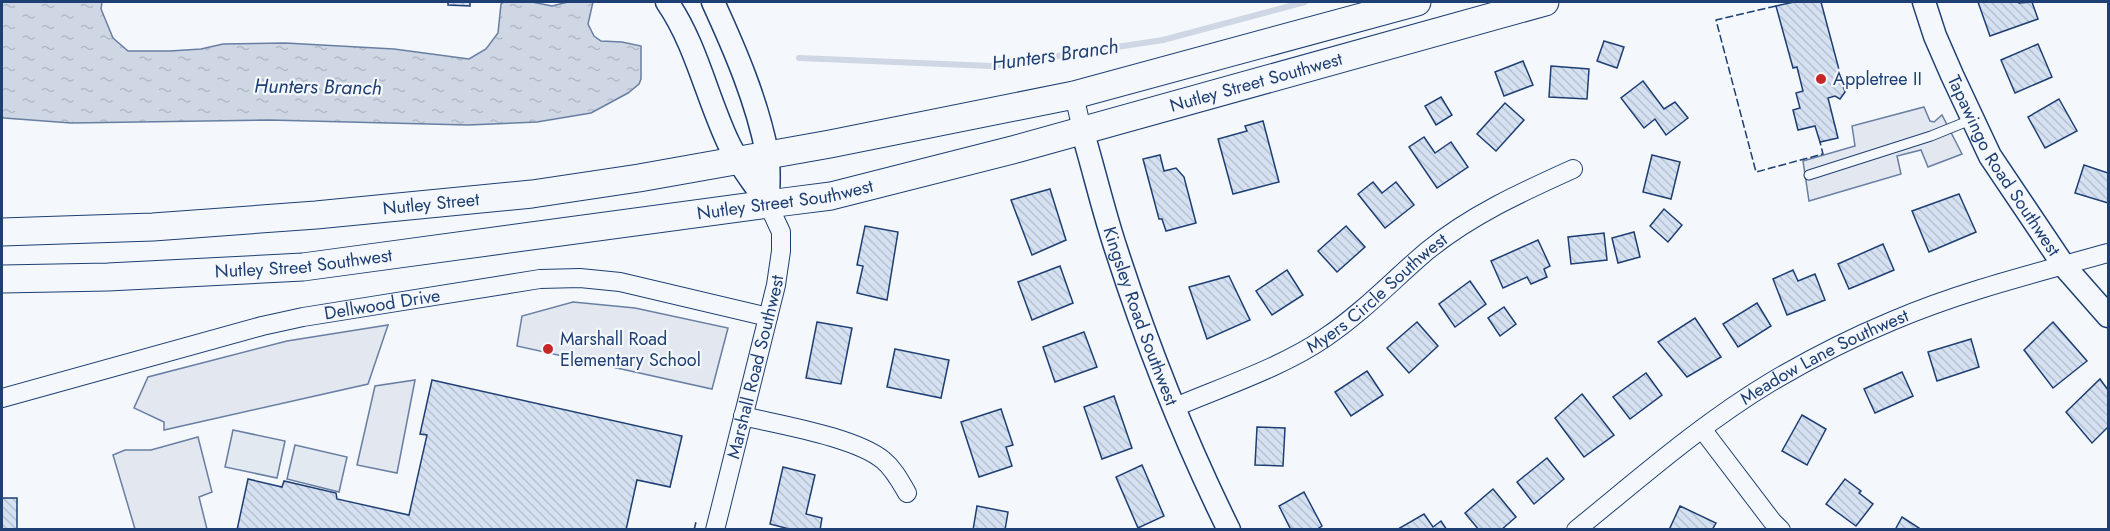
<svg xmlns="http://www.w3.org/2000/svg" width="2110" height="531" viewBox="0 0 2110 531" font-family="Jost,sans-serif">
<style>
.garden{fill:#e3e9f0;stroke:#687fa3;stroke-width:1.5}
.parking{fill:#e3e8f0;stroke:#687fa3;stroke-width:1.5}
.water{fill:url(#water-ripples);stroke:#687fa3;stroke-width:1.5}
.lines{fill:none;stroke-linecap:round;stroke-linejoin:round}
.stream{stroke:#cfd7e4;stroke-width:6}
.building{fill:url(#building-back-hatch);stroke:#1d3f73;stroke-width:1.5}
.service-casing{stroke:#1d3f73;stroke-width:11}
.minor-casing{stroke:#1d3f73;stroke-width:20}
.tertiary-casing{stroke:#1d3f73;stroke-width:25}
.primary-casing{stroke:#1d3f73;stroke-width:29}
.service{stroke:#f4f7fb;stroke-width:9}
.minor{stroke:#f4f7fb;stroke-width:18}
.tertiary{stroke:#f4f7fb;stroke-width:22}
.primary{stroke:#f4f7fb;stroke-width:27}
.fence{stroke:#1d3f73;stroke-width:1.5;stroke-dasharray:8 3;stroke-linecap:butt}
.poi-dot{fill:#c62828;stroke:#f4f7fb;stroke-width:2}
.labels{text-anchor:middle;dominant-baseline:central;stroke-width:4.5;stroke-linejoin:round;paint-order:stroke}
.poi-label{font-size:18px;fill:#1d3f73;stroke:#f4f7fb;text-anchor:start}
.street-label{font-size:18px;fill:#1d3f73;stroke:#f4f7fb}
.water-label{font-size:20px;font-style:italic;fill:#1d3f73;stroke:#f4f7fb}
</style>
<defs>
<pattern id="water-ripples" width="26" height="14" patternUnits="userSpaceOnUse" patternTransform="scale(1.5)"><rect width="26" height="14" fill="#cfd7e4"/><path d="M2 4q2-2 4 0t4 0M15 11q2-2 4 0t4 0" fill="none" stroke="#b1bac7"/></pattern>
<pattern id="building-back-hatch" width="6" height="6" patternUnits="userSpaceOnUse" patternTransform="scale(1.5)"><rect width="6" height="6" fill="#d5e0f0"/><path d="M-1 5l2 2M0 0l6 6M5-1l2 2" fill="none" stroke="#b6c1d1"/></pattern>
</defs>
<rect width="100%" height="100%" fill="#f4f7fb"/>
<g class="garden">
<polygon points="233,430 285,441 277,478 225,467"/>
<polygon points="295,445 347,457 339,492 287,479"/>
</g>
<g class="parking">
<polygon points="1924,107 1930,121 1934,122 1942,115 1962,154 1928,167 1921,150 1897,156 1901,174 1809,201 1803,161 1855,146 1852,126"/>
<polygon points="573,302 635,308 728,328 712,389 517,346 522,316"/>
<polygon points="388,325 368,384 164,430 164,422 134,408 148,377 287,341"/>
<polygon points="415,380 397,473 357,465 375,386"/>
<polygon points="198,437 212,492 199,497 207,529 135,529 113,455 125,450 151,450"/>
</g>
<polygon class="water" points="2,2 102,2 101,9 113,38 128,51 170,51 201,49 223,44 285,43 394,49 469,59 486,49 498,33 501,4 504,2 532,2 552,6 568,2 593,2 588,24 594,36 601,41 622,42 641,46 641,79 639,84 628,93 591,113 537,122 468,125 269,120 71,123 4,118 2,117"/>
<g class="lines">
<polyline class="stream" points="799,58 991,66 1163,40 1305,2"/>
</g>
<g class="building">
<polygon points="448,2 470,2 470,6 448,5"/>
<polygon points="1794,2 1821,2 1845,92 1840,99 1835,96 1828,98 1838,138 1820,142 1815,126 1798,130 1793,110 1800,108 1796,93 1803,91 1797,67 1793,68 1776,6"/>
<polygon points="1978,2 2018,2 2019,3 2032,2 2038,19 1990,36"/>
<polygon points="1604,41 1624,47 1617,68 1597,61"/>
<polygon points="2038,44 2052,77 2015,93 2001,60"/>
<polygon points="1523,61 1533,85 1504,96 1495,72"/>
<polygon points="1551,66 1589,69 1587,99 1549,97"/>
<polygon points="1643,81 1664,109 1675,102 1688,118 1666,135 1655,119 1644,128 1621,98"/>
<polygon points="1441,97 1452,115 1436,125 1425,106"/>
<polygon points="2059,99 2077,131 2045,148 2028,117"/>
<polygon points="1505,103 1524,120 1496,151 1477,134"/>
<polygon points="1263,121 1279,182 1233,194 1218,139 1247,131 1245,126"/>
<polygon points="1424,137 1435,153 1451,142 1468,167 1437,188 1409,147"/>
<polygon points="1160,155 1164,171 1176,168 1184,177 1196,223 1166,231 1162,219 1159,219 1143,159"/>
<polygon points="1652,155 1680,162 1671,199 1643,192"/>
<polygon points="2084,165 2108,173 2108,203 2075,193"/>
<polygon points="1373,182 1382,193 1396,182 1414,205 1385,228 1358,194"/>
<polygon points="1050,189 1066,240 1032,255 1011,200"/>
<polygon points="1959,194 1976,232 1929,252 1912,211"/>
<polygon points="1664,209 1682,225 1668,242 1650,226"/>
<polygon points="865,226 898,232 887,300 857,293 863,266 857,265"/>
<polygon points="1346,226 1365,247 1337,272 1318,251"/>
<polygon points="1634,232 1640,257 1618,263 1612,238"/>
<polygon points="1604,233 1607,260 1571,264 1568,237"/>
<polygon points="1538,240 1550,266 1544,269 1547,277 1531,284 1527,277 1503,288 1491,261"/>
<polygon points="1883,244 1894,270 1849,289 1838,264"/>
<polygon points="1060,266 1073,303 1032,320 1018,282"/>
<polygon points="1287,270 1303,295 1272,315 1256,291"/>
<polygon points="1793,270 1798,281 1815,274 1825,300 1787,315 1773,279"/>
<polygon points="1229,276 1250,320 1207,339 1189,287"/>
<polygon points="1470,281 1486,304 1455,327 1439,304"/>
<polygon points="1757,303 1771,326 1738,347 1723,324"/>
<polygon points="1504,307 1516,324 1500,336 1488,318"/>
<polygon points="1695,318 1721,357 1687,377 1658,342"/>
<polygon points="817,322 852,328 841,384 806,378"/>
<polygon points="1417,322 1438,346 1409,373 1387,348"/>
<polygon points="2053,322 2087,361 2053,388 2024,350"/>
<polygon points="1084,332 1097,367 1055,382 1043,347"/>
<polygon points="1971,339 1979,367 1937,381 1928,352"/>
<polygon points="895,349 949,360 941,398 887,387"/>
<polygon points="1367,371 1383,395 1351,416 1335,392"/>
<polygon points="1902,372 1913,396 1875,413 1864,389"/>
<polygon points="1646,373 1662,395 1630,419 1613,397"/>
<polygon points="2100,379 2108,390 2108,427 2092,443 2066,412"/>
<polygon points="432,380 682,436 670,487 637,480 626,530 237,530 248,479 282,487 284,481 336,493 337,499 409,515 427,435 420,434"/>
<polygon points="1582,394 1614,435 1584,457 1555,418"/>
<polygon points="1114,396 1132,448 1102,459 1084,407"/>
<polygon points="1001,409 1013,445 1006,447 1012,466 979,477 961,422"/>
<polygon points="1802,415 1826,429 1807,465 1782,451"/>
<polygon points="1257,427 1285,428 1283,466 1255,465"/>
<polygon points="1547,458 1564,479 1534,504 1517,482"/>
<polygon points="1142,465 1164,516 1138,528 1116,477"/>
<polygon points="783,467 815,475 806,514 822,518 820,530 793,530 770,524"/>
<polygon points="1845,479 1861,491 1859,493 1873,504 1856,526 1826,504"/>
<polygon points="1493,489 1516,517 1501,530 1479,530 1465,513"/>
<polygon points="1304,492 1322,526 1316,530 1291,530 1279,506"/>
<rect x="2" y="498" width="15" height="32"/>
<polygon points="977,506 1008,512 1005,530 973,530"/>
<polygon points="1680,506 1716,523 1712,530 1669,530"/>
<polygon points="1424,514 1433,527 1441,521 1447,530 1398,529"/>
<polygon points="1902,517 1922,530 1895,530"/>
</g>
<g class="lines">
<g class="service-casing">
<polyline id="service" points="1809,175 1931,136 1973,119"/>
</g>
<g class="minor-casing">
<g id="minor">
<polyline points="1074,95 1082,130"/>
<path id="s1" d="M2 398 262 326 303 317 540 279 580 278 620 282 768 317"/>
<path id="s2" d="M1173 408C1222 387 1283 367 1326 337 1363 312 1393 280 1427 251 1471 215 1522 192 1573 169"/>
<path d="M743 416C780 425 855 437 883 460 894 469 900 481 907 493"/>
<polyline points="1702,429 1772,521 1781,530"/>
<path id="s3" d="M715 530 776 285 781 251V232L768 204"/>
<path id="s4" d="M1576 530C1639 479 1701 424 1771 382 1810 359 1851 338 1892 321 1962 291 2036 273 2108 253"/>
</g>
</g>
<g class="tertiary-casing">
<g id="tertiary">
<path d="M667 2C696 44 706 95 728 142 738 164 755 184 768 204"/>
<path d="M713 2C735 50 757 101 767 153 770 169 768 188 768 204"/>
<path id="s5" d="M1924 2 1935 36 1952 75 1990 156 2064 266 2108 316"/>
<path id="s6" d="M1082 130C1094 170 1103 210 1116 249 1147 345 1184 439 1229 530"/>
</g>
</g>
<g class="primary-casing">
<g id="primary">
<path id="s7" d="M2 232 153 227 316 215 532 194 639 178 830 144 1074 95 1417 2"/>
<path id="s8" d="M2 279 108 277 303 267 768 204 831 196 1016 149 1545 2"/>
</g>
</g>
<use href="#service" class="service"/>
<use href="#minor" class="minor"/>
<use href="#tertiary" class="tertiary"/>
<use href="#primary" class="primary"/>
<g class="fence">
<polyline points="1776,6 1716,20 1756,172 1823,154 1820,142"/>
<polyline points="694,530 696,522"/>
</g>
</g>
<g class="poi-dot">
<circle cx="1821" cy="79" r="6"/>
<circle cx="548" cy="349" r="6"/>
</g>
<g class="labels">
<g class="poi-label">
<text x="1833" y="79">Appletree II</text>
<text x="560" y="339">Marshall Road<tspan x="560" dy="21">Elementary School</tspan></text>
</g>
<g class="street-label">
<text stroke="none"><textPath href="#s8" startOffset="1274">Nutley Street Southwest</textPath></text>
<text stroke="none"><textPath href="#s5" startOffset="183">Tapawingo Road Southwest</textPath></text>
<text stroke="none"><textPath href="#s8" startOffset="788">Nutley Street Southwest</textPath></text>
<text stroke="none"><textPath href="#s7" startOffset="430">Nutley Street</textPath></text>
<text stroke="none"><textPath href="#s8" startOffset="302">Nutley Street Southwest</textPath></text>
<text stroke="none"><textPath href="#s2" startOffset="236">Myers Circle Southwest</textPath></text>
<text stroke="none"><textPath href="#s1" startOffset="392">Dellwood Drive</textPath></text>
<text stroke="none"><textPath href="#s6" startOffset="195">Kingsley Road Southwest</textPath></text>
<text stroke="none"><textPath href="#s4" startOffset="304">Meadow Lane Southwest</textPath></text>
<text stroke="none"><textPath href="#s3" startOffset="168">Marshall Road Southwest</textPath></text>
</g>
<g class="water-label">
<text transform="translate(1055 55) rotate(-8)">Hunters Branch</text>
<text transform="translate(318 87) rotate(1)">Hunters Branch</text>
</g>
</g>
<rect width="2110" height="531" fill="none" stroke="#1d3f73" stroke-width="6"/>
</svg>
